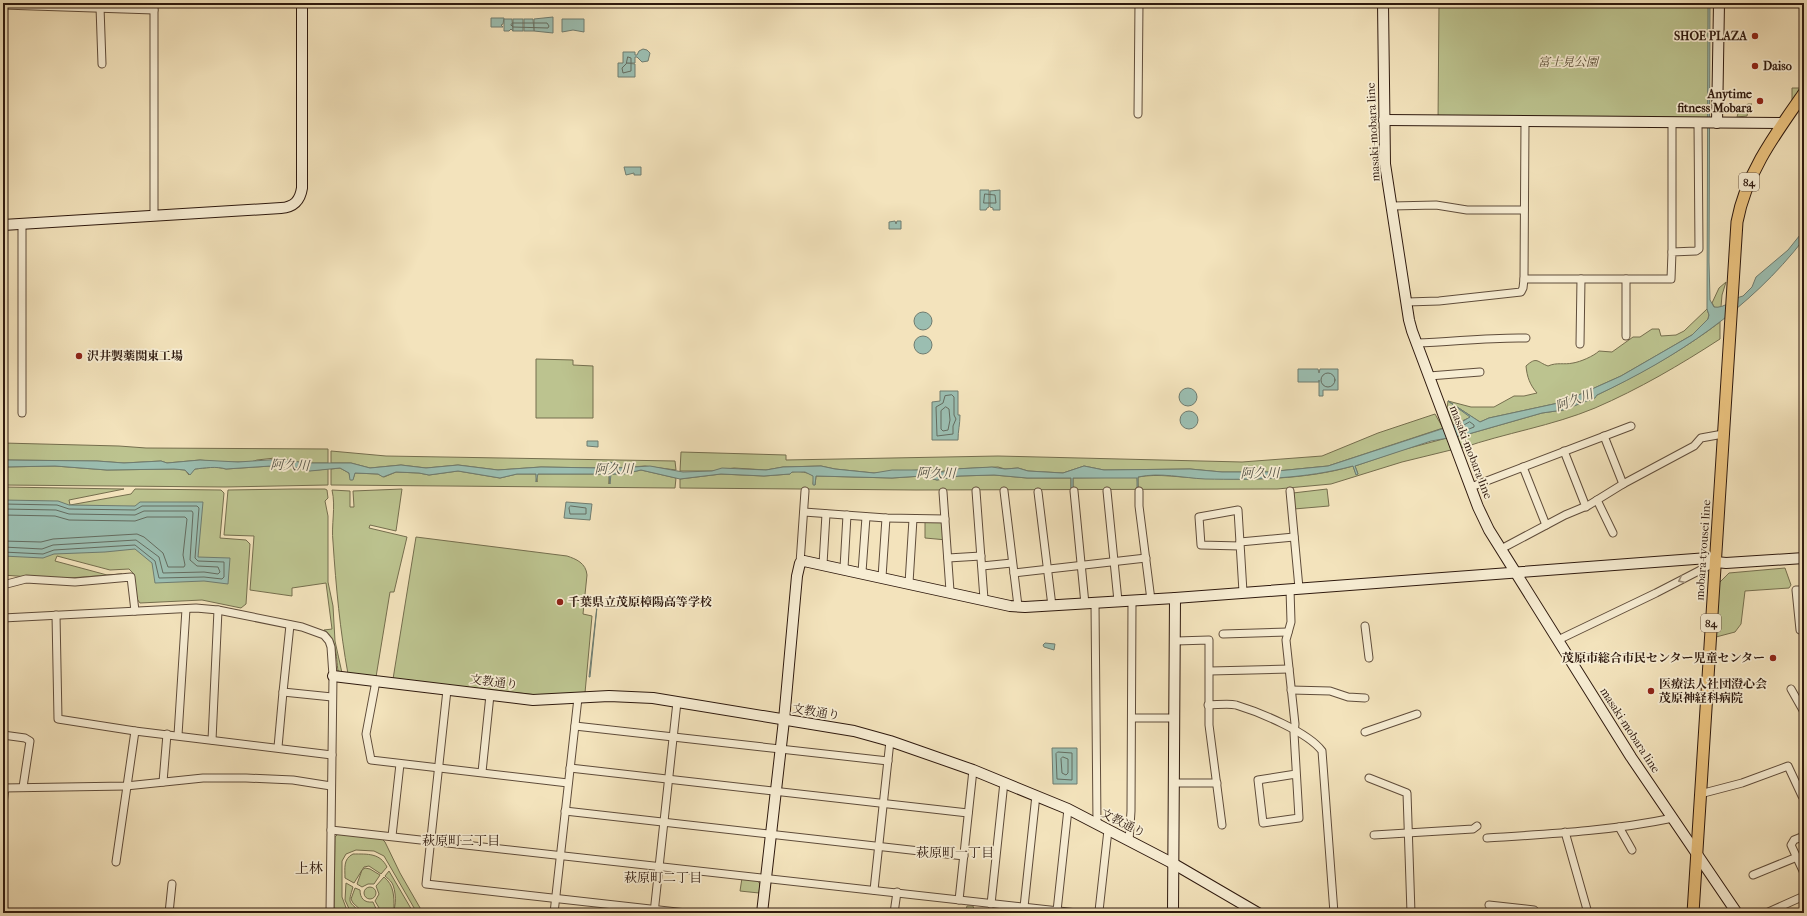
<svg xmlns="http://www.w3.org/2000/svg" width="1807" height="916" viewBox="0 0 1807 916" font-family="'IM FELL French Canon','Noto Serif JP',serif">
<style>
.green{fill:#bcc38f;stroke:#756e4e}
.water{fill:#9bbeb1;stroke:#6f7c70}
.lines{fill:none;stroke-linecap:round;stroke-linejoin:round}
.shore{stroke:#646c60;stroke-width:1}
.street-casing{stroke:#5f4c3a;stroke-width:9}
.secondary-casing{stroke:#2e190e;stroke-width:12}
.primary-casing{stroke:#2e190e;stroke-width:13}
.street{stroke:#f7edd3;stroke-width:7}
.secondary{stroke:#f7edd3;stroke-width:10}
.primary{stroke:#eac27e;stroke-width:11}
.oneway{stroke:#9d8e7a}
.poi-dot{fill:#8f2418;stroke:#f7edd3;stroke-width:1.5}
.labels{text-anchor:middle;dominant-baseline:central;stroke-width:3.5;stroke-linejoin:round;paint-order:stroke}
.shield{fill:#f7edd3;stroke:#6a5949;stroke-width:1}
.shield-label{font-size:11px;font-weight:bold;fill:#2e190e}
.poi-label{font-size:12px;font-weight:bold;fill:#2e190e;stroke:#f7edd3;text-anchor:start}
.park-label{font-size:12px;font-style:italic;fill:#594c35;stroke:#f7edd3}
.street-label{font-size:12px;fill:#2e190e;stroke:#f7edd3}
.water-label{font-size:13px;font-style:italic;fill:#545347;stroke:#f7edd3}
.neighbourhood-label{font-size:13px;fill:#2e190e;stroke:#f7edd3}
.quarter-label{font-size:14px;fill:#2e190e;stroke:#f7edd3}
</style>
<rect width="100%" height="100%" fill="#f3e3bc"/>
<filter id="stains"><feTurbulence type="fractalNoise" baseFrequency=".005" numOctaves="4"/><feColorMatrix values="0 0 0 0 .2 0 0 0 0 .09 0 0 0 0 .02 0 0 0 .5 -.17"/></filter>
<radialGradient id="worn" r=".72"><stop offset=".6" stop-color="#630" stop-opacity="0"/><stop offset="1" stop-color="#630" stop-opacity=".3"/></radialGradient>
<g class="green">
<polygon points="1439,3 1709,3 1708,123 1438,122"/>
<polygon points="1802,61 1804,62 1804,85 1792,102 1792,88 1801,88"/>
<polygon points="1748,104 1752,104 1749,106 1747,116 1737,117 1739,110"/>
<polygon points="1726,282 1722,295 1721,307 1715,308 1712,303 1719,288"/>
<path d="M1707 309 1709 315 1708 319 1692 335 1621 376 1563 402 1489 418 1480 422 1448 401 1471 407H1494L1514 396H1524L1537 393C1530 385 1527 377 1526 366 1537 356 1537 362 1548 366 1557 362 1564 365 1573 363 1580 362 1594 356 1599 351L1612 352 1633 337H1640L1652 329H1659L1661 336 1676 335 1684 331Z"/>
<path d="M1720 322V339C1680 365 1639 389 1595 408 1552 426 1505 433 1462 448L1457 436 1465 435 1542 413 1563 410 1594 398 1597 395C1640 374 1682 351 1720 322Z"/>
<polygon points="536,359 573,360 573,365 593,366 593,418 536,418"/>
<polygon points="1448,401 1471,417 1453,425 1447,409"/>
<polygon points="1435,414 1443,428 1328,466 1267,472 1222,472 1190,469 1104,470 1084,466 1063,473 1028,471 1018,468 1005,469 998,467 954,469 939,472 919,470 874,473 835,469 821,466 783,467 766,470 734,468 712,471 680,471 681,452 786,455 786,460 998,456 1242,462 1322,456 1378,433"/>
<path d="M1447 438 1451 450 1402 462 1331 484 1277 489 916 490 680 488V479L721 474 764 476 790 474 792 472C800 471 807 472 814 476L813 484 815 485 816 476 892 478 922 476 937 480 959 476 994 475 1027 478H1071V488H1073V478L1137 477 1138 488V477C1159 473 1181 478 1202 478 1253 480 1304 480 1353 466L1356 474H1358L1355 466 1402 450Z"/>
<polygon points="3,443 119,446 146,448 328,449 328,463 304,463 275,458 257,460 251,462 220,462 200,460 167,463 161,461 124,463 97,461 5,460"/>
<polygon points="331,451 386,456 675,461 676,470 645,466 617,468 613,463 609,463 601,468 541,467 498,470 458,465 426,468 401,465 370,468 351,463 331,463"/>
<path d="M55 466 107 470 174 469 185 470 189 475 195 469C205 468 216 466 226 469L271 466 293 467 306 471 328 469V485L225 487 3 485V467Z"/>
<polygon points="340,468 349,473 351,480 353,479 355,473 378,474 384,477 396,472 419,473 429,475 458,471 500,478 517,474 536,474 537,482 537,474 609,474 609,484 610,474 623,474 641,470 676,478 675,488 331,485 331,469"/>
<polygon points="3,487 124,489 69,500 70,505 131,494 135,489 221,490 224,493 220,538 246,540 250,544 246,604 241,608 202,600 140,603 137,599 134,574 129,569 110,570 57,556 55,561 107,575 122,574 57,579 3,575"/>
<path d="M292 489H325L327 490 328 498 325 501 328 516V582L333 606 335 641 342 673 338 671C336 656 337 639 324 630L332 629 326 583 292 588V596L250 590 254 536 224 535 228 490Z"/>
<path d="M402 489 396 531 370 525 369 528 407 537 394 592H390L376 677 348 674C340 630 336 587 333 542 331 525 336 507 332 490L350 491V507H354L353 491Z"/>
<polygon points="1327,489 1329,506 1294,509 1293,493"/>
<polygon points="925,519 946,521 947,540 925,538"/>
<path d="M416 537 567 556C576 559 586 563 587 575L583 614 592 616 585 693 537 695 393 679Z"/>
<polygon points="1785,568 1791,585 1789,588 1745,591 1741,624 1735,632 1716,637 1719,583 1729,573"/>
<polygon points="339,833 381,838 385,842 400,873 423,913 417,913 384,856 374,851 356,850 346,854 342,861 342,897 348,913 334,913 335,837"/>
<path d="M353 854C368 854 380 853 387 867L381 874 369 866 364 867 354 883 345 878C345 868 343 859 353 854Z"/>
<polygon points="365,868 370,869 380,875 374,884 368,884 362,887 357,884 362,870"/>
<path d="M389 871 413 912V913H392C397 907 396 890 392 883 390 880 387 878 385 876Z"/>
<path d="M384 877C394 885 394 896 394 908L390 913H382L375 901 379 894 376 886Z"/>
<polygon points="742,878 757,880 760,884 759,893 740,891"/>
<path d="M346 883 353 887C348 904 348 901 362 913H351L345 900Z"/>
<circle cx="370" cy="893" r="6"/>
<path d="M355 888 360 890C360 898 364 903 373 902L378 913H364L353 903 351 899Z"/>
<polygon points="967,906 973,906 975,913 965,913"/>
</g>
<g class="water">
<path d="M1708 3H1710L1709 262 1710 300 1714 307C1725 309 1733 298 1743 296L1752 287 1756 277 1788 250 1804 230V239C1750 309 1676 358 1597 395L1595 398 1563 410 1542 413 1465 435 1431 441 1355 466 1358 474 1356 475 1353 466C1305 479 1255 480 1205 479 1183 478 1160 472 1138 477V488H1137V478H1073V489H1071V478H1027L994 475 959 476 937 480 922 476 892 478 816 476 815 485H813V476L805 472H792L790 474 764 476 721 474 680 479 641 470 624 474H611L610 484 609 474H538L536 482V474H517L500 478 458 471 429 475 419 473 396 472 383 477 378 474 355 473 353 480H350L349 473 340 468 310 471 293 467 271 466 226 469C216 466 205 468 195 469L190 475 185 470 174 469 107 470 55 466 3 467 4 452 5 460 97 461 124 463 161 461 167 463 200 460 238 462 283 459 304 463H351L370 468 401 465 426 468 458 465 498 470 541 467 601 468 611 462 617 468 650 466 683 472 712 471 722 468 766 470 783 467 821 466 835 469 874 473 892 470H919L943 472 954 469 992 467 1005 469 1018 468 1028 471 1063 473 1084 466 1104 470 1190 469 1222 472H1267L1328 466 1460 423 1470 417 1448 401 1480 422 1489 418 1563 402 1621 376 1692 335 1708 319 1709 315 1707 309Z"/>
<polygon points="553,17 553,33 534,31 534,19"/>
<polygon points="491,18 504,18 503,24 501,25 503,27 491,27"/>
<polygon points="504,19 512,19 513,31 511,29 509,31 504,31"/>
<rect x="513" y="19" width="10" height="12"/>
<polygon points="524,19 533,19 534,31 524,31"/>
<polygon points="562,19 584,19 584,32 573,30 562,32"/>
<polygon points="643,49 647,50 650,53 648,61 642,62 637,57 635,57 635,63 626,63 635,64 635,77 618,77 618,63 623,63 623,52 635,52 635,55 637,55 639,51"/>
<polygon points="624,167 641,167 641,175 634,175 634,173 626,175"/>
<polygon points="980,190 989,190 989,207 987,208 986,210 980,210"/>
<polygon points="1000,190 1000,210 993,210 993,208 990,207 990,191"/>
<polygon points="895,221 896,224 897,221 901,221 901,229 889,229 889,222"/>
<circle cx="923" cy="321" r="9"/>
<circle cx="923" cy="345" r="9"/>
<polygon points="1298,369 1318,369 1319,373 1320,369 1338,369 1338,390 1323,390 1323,396 1319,396 1319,380 1319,382 1298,382"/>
<circle cx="1188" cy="397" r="9"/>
<path d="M940 391H958V415H960C960 424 958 431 958 440H932V402L940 401Z"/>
<circle cx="1189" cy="420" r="9"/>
<polygon points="587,441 598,441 598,447 587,446"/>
<polygon points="3,500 58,501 69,505 135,506 140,502 203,502 198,557 230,558 228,584 204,581 155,583 152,563 135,549 105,552 54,554 43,558 3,556"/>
<polygon points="566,502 592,504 590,520 564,518"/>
<polygon points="598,597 590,677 589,677"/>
<polygon points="1045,643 1055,644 1054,650 1044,647 1043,645"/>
<polygon points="1052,748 1077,748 1077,784 1053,784"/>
</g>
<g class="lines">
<g class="shore">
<polygon points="513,23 547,23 549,26 548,28 513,27 511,25"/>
<polygon points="628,57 631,58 631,71 623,73 622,68 626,64"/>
<polygon points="985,194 995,195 996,203 984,203"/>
<circle cx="1328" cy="380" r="7"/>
<polygon points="952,395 954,397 954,415 956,419 953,426 953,434 937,436 936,407 943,403 945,396"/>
<polygon points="946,407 949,409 950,420 948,430 943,431 941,429 941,411"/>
<polygon points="1470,422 1474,425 1474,427 1464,431 1458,430 1459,428"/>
<polyline points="3,504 57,505 69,509 135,510 142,506 197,506 199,508 195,558 198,561 224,562 224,577 222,579 204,577 159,578 155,561 135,545 54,550 43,554 3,552"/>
<polygon points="571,506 586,508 586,514 570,514 569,508"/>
<polyline points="3,509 56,510 69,514 135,515 144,511 192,511 193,513 190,560 197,566 218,567 220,572 218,574 204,572 163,573 159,557 136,540 53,545 42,549 3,547"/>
<polyline points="3,515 55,516 69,520 135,521 147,517 185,517 187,519 183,555 185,565 184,567 168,567 163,553 144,537 137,534 53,539 41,542 3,541"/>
<polygon points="1058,752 1072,753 1072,780 1057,779 1056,754"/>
<polygon points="1063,757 1068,759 1068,773 1066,775 1062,773 1061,759"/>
</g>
<g class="street-casing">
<g id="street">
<polyline points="154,3 154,216"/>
<polyline points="3,5 154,10"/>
<polyline points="100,7 102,64"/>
<polyline points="1138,114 1139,3"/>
<polyline points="1392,206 1436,205 1467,210 1524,210"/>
<polyline points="22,225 22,413"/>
<polyline points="1672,252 1672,123"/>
<polyline points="1524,279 1671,279 1672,252 1696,251 1699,249 1698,123"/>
<polyline points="1407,302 1439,301 1521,292 1523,288 1524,279 1525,122"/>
<polyline points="1626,336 1626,279"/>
<path d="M1416 343C1453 342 1489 337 1526 338"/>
<polyline points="1580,344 1581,279"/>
<polyline points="1429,376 1480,372"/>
<polyline points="1604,436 1623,484"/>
<polyline points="1564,451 1586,507"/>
<polyline points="1523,467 1546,525"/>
<polyline points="1471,487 1631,426"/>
<polyline points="976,491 984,599"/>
<polyline points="1004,491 1018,606"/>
<polyline points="1074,491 1085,604"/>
<polyline points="1107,491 1118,601"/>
<polyline points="1139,491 1139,506 1151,600"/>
<polyline points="1290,491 1299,588"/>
<polyline points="943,492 950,591"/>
<polyline points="1038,492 1052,606"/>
<polyline points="1597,500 1613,533"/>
<polyline points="804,512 886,518 945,519"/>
<polyline points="1240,542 1294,537"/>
<polyline points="1240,546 1201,545 1199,517 1238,510 1243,592"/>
<polyline points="1501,549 1565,515 1589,505 1623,484 1694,446 1701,438 1723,434"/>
<polyline points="948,558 981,556"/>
<polyline points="800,563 805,491"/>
<polyline points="823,564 826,514"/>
<polyline points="982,566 1012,563"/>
<polyline points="844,568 847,515"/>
<polyline points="862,572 866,517"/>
<polyline points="1014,573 1146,558"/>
<polyline points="882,577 886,518"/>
<polyline points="909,583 913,519"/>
<polyline points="3,585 26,579 75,582 131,577 135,611"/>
<polyline points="1290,589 1291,622 1286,640 1295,724 1294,733 1299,818 1263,823 1258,780 1296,774"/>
<polyline points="1095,603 1097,824"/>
<polyline points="56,615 58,719 135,731 332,755"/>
<polyline points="3,618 196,608 218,610 302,627 324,635 329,641 331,647 333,676 330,913"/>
<polyline points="290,625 283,692 332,697"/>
<polyline points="1365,626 1369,658"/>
<polyline points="1800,630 1796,590 1804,590"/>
<polyline points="1223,634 1288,632"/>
<polyline points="1558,640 1656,593 1716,562"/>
<polyline points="1176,641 1209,640 1209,725 1222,825"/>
<polyline points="1210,671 1289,669"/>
<polyline points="376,681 366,734 371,760 568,783"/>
<polyline points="1791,689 1804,712"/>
<polyline points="447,690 426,884 686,913"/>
<polyline points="1291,690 1330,691 1348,697 1365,698"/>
<path d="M1208 705C1217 705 1228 703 1236 705 1259 712 1308 732 1322 751L1334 913"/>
<polyline points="1132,718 1175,718"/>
<polyline points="575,726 888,761"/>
<polyline points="1365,732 1417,714"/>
<polyline points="3,735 25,738 30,741 23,787"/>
<polyline points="178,735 186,609"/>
<polyline points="212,740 218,610"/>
<polyline points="278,747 283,692"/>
<polyline points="570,768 968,813"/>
<polyline points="482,772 490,695"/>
<polyline points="1369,778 1407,793 1411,913"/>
<polyline points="163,782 167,734"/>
<polyline points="1175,783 1217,783"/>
<polyline points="3,788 126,786 203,778 246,778 293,780 331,786"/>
<polyline points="1700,794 1742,783 1788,766 1802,796"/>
<polyline points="3,804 5,788"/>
<polyline points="565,811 964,856"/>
<polyline points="1619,827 1632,850"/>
<polyline points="331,830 1077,913"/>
<polyline points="1565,832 1588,913"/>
<polyline points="1374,835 1473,829 1477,826"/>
<polyline points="392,836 400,764"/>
<polyline points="1804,836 1794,840 1791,845 1804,873"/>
<path d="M1487 838C1549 834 1611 831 1673 818"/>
<polyline points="1129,841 1131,811 1132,601"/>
<polyline points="116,862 135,731"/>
<polyline points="1753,875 1797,857"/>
<polyline points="874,890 890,741"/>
<polyline points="959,900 973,770"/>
<polyline points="991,904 1004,782"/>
<polyline points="1489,905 1534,910"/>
<polyline points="1024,907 1036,795"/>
<polyline points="1057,911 1068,809"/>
<polyline points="169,913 172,884"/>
<polyline points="554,913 578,698"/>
<polyline points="654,913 677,702"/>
<polyline points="894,913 897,892"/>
<polyline points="1097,913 1099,911 1108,830"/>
<polyline points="1766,913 1804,896"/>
</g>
</g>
<g class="secondary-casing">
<g id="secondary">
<polyline points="1383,3 1385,164 1409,320 1412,331 1478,507 1489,530 1631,757 1737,913"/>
<polyline points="1384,120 1783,123"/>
<polyline points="1717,123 1719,3"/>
<path d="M3 225 281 208C294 207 300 201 302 188V3"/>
<polyline points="333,676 533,700 609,696 653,698 854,731 890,741 973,770 1068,809 1174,864 1258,913"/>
<polyline points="762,913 784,720 797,576 800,563 804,561 1010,606 1025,607 1175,598 1708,558 1716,562 1726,563 1804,558"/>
<polyline points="1173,913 1175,598"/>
</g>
</g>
<g class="primary-casing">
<path id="primary" d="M1693 913 1737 222C1746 173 1776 133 1804 93"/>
</g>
<use href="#street" class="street"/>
<use href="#secondary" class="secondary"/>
<use href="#primary" class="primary"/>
</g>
<defs><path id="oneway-chevron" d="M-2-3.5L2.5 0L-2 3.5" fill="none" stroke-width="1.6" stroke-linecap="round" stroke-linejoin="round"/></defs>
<use class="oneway" href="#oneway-chevron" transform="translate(1681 580) rotate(153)"/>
<g class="poi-dot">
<circle cx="1755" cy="36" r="4"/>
<circle cx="1755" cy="66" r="4"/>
<circle cx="1760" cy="101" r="4"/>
<circle cx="79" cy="356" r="4"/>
<circle cx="560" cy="602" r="4"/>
<circle cx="1773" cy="658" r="4"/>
<circle cx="1651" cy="691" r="4"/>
</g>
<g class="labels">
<g class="shield">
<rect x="1739" y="173" width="20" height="18" rx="3"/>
<rect x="1701" y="614" width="20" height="18" rx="3"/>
</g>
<g class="shield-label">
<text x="1749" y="182">84</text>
<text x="1711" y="623">84</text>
</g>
<g class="poi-label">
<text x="1747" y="36" text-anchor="end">SHOE PLAZA</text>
<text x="1763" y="66">Daiso</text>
<text x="1752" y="94" text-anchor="end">Anytime<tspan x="1752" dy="14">fitness Mobara</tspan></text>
<text x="87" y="356">沢井製薬関東工場</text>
<text x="568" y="602">千葉県立茂原樟陽高等学校</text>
<text x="1765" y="658" text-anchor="end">茂原市総合市民センター児童センター</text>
<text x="1659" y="684">医療法人社団澄心会<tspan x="1659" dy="14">茂原神経科病院</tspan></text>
</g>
<g class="park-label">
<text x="1568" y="62">富士見公園</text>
</g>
<g class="street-label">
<text transform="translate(1373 132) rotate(-93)">masaki-mobara line</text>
<text transform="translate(1471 452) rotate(69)">masaki-mobara line</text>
<text transform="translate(1703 550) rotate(-86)">mobara-tyousei line</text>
<text transform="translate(494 682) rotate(7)">文教通り</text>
<text transform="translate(816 712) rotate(9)">文教通り</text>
<text transform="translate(1630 730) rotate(57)">masaki-mobara line</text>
<text transform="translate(1123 823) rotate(27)">文教通り</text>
</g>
<g class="water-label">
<text transform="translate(1574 400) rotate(-20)">阿久川</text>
<text transform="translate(290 465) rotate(2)">阿久川</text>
<text transform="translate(614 469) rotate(-1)">阿久川</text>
<text transform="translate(936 473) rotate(1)">阿久川</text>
<text transform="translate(1260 473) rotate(-1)">阿久川</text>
</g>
<g class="neighbourhood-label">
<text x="461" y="840">萩原町三丁目</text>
<text x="955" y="852">萩原町一丁目</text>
<text x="663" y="877">萩原町二丁目</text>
</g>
<g class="quarter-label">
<text x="309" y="868">上林</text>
</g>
</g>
<rect width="1807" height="916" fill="none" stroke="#f3e3bc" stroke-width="16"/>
<rect x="4" y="4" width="1799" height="908" fill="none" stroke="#2e190e" stroke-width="2"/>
<rect x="8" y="8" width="1791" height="900" fill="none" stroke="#2e190e"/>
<rect width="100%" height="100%" filter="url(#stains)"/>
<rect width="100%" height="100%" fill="url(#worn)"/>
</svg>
